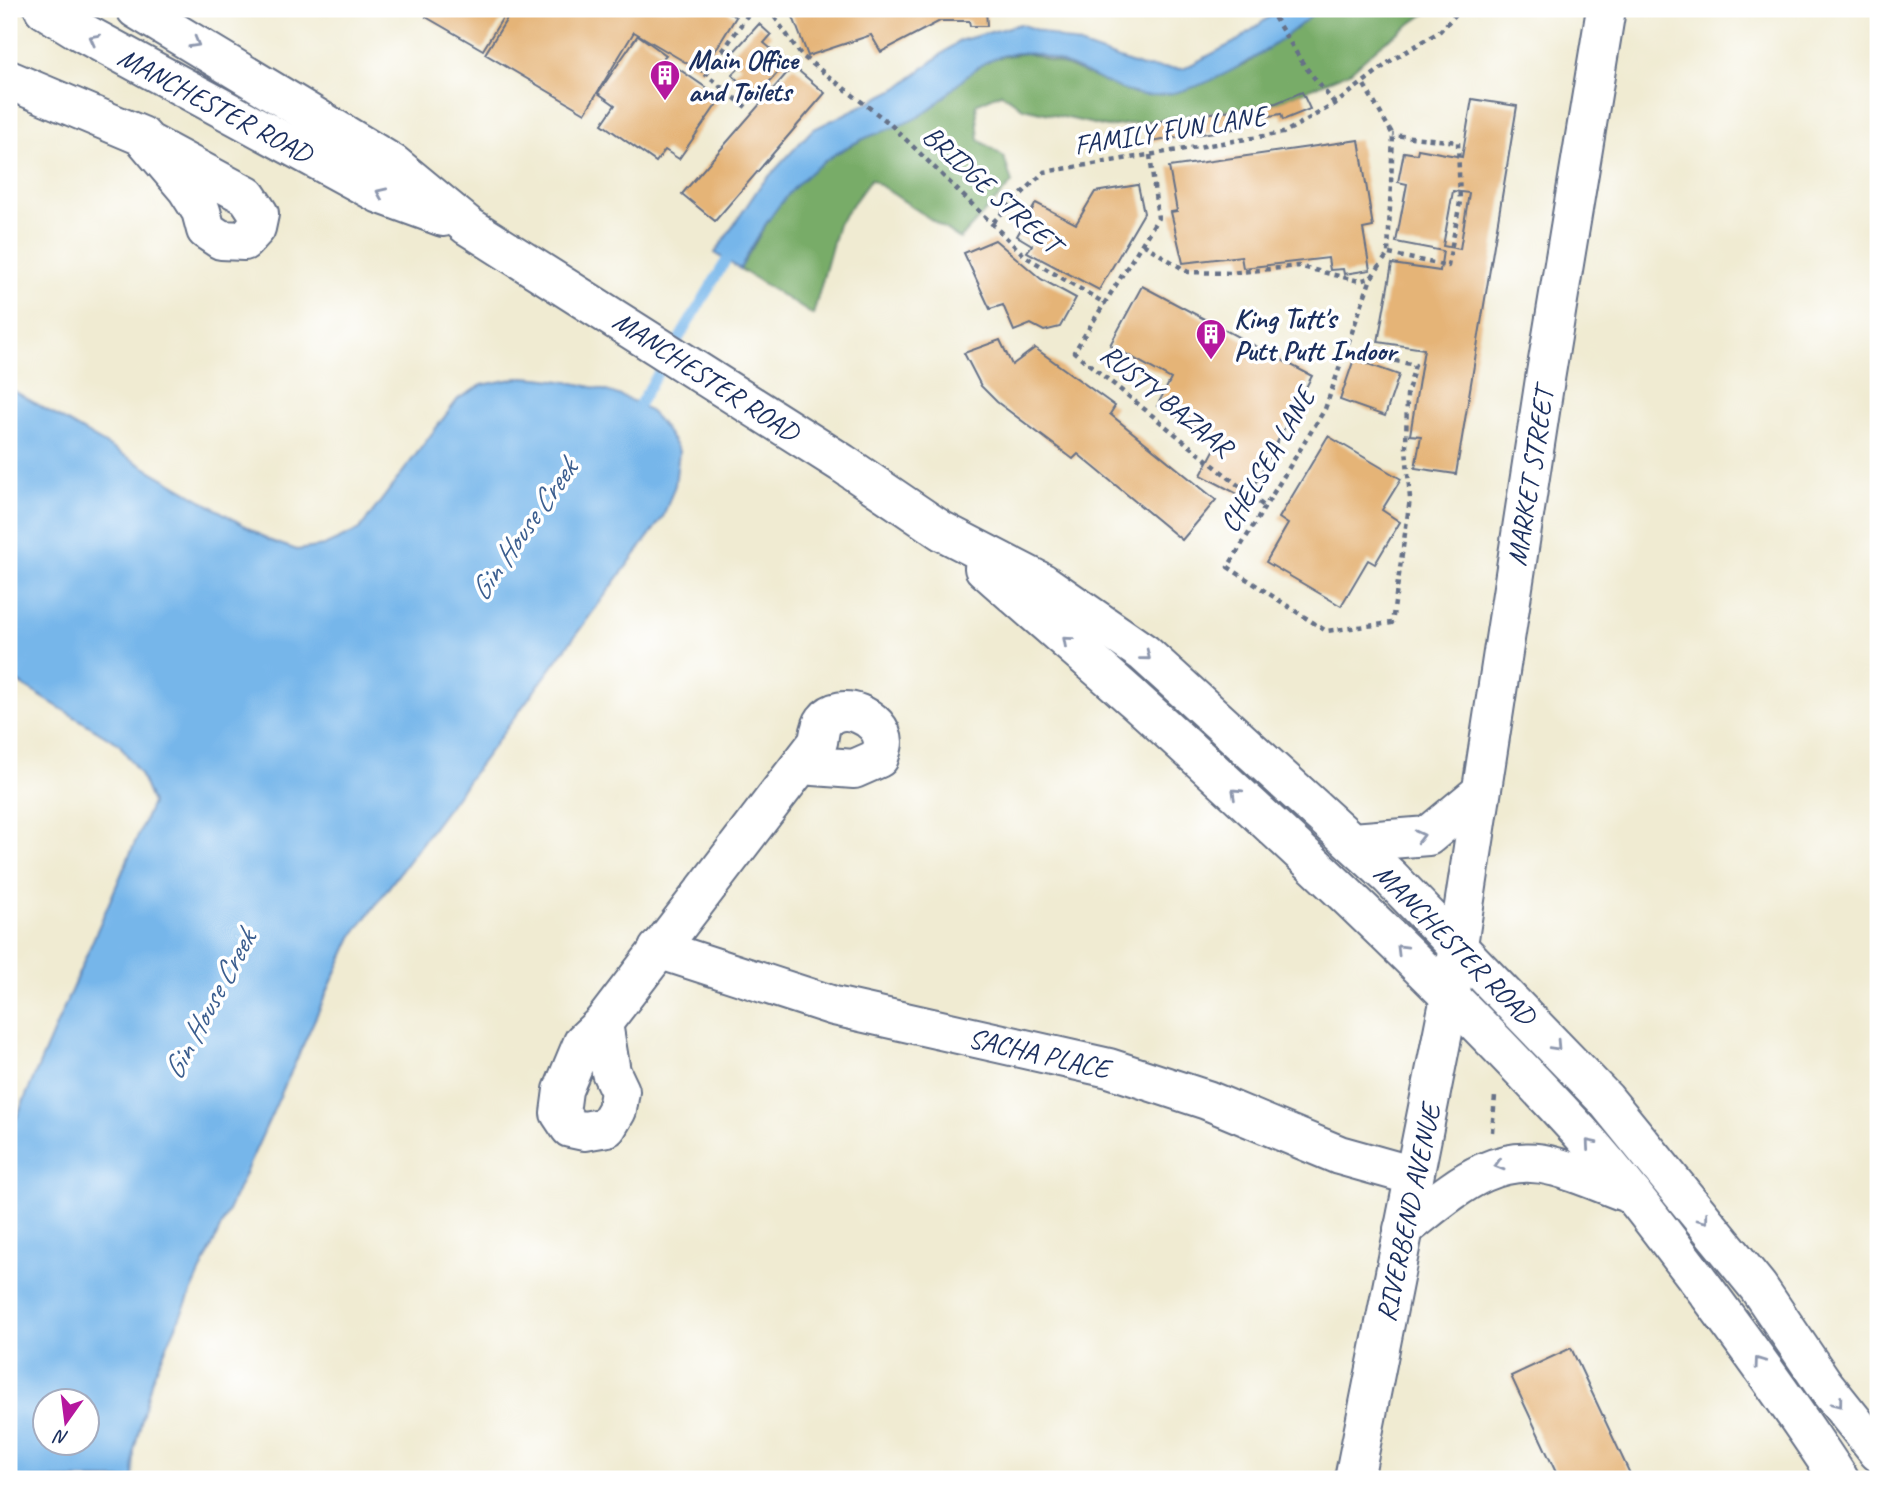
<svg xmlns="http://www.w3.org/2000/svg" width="1887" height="1488" viewBox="0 0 1887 1488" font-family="Caveat,sans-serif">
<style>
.forest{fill:#78ac67;stroke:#4a6e62;stroke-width:2}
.water{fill:#76b6ea;stroke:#4872a4;stroke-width:2;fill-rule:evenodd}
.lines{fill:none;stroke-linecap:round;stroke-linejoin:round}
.stream{stroke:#76b6ea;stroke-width:10}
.building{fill:#e5b477;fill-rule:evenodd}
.minor-casing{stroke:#667187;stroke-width:42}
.path{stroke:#667187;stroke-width:4.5;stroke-dasharray:5 5;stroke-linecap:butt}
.minor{stroke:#fff;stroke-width:38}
.oneway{stroke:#8d97ae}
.labels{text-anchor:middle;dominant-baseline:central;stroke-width:7;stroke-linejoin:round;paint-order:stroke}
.poi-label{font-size:28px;font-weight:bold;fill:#1b2f5e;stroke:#fff;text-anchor:start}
.street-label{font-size:28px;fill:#1b2f5e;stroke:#fff}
.water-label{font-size:30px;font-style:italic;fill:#3b5e8f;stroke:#fff}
</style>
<rect width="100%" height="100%" fill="#fff"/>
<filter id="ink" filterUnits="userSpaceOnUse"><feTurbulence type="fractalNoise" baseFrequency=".0143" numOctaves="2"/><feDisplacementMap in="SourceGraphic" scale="14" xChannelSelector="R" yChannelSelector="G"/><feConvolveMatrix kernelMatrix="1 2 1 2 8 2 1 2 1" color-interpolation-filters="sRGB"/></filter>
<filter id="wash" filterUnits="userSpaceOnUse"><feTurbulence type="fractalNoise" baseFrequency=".00686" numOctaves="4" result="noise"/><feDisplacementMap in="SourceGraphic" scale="28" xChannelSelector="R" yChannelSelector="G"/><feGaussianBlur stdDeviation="1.57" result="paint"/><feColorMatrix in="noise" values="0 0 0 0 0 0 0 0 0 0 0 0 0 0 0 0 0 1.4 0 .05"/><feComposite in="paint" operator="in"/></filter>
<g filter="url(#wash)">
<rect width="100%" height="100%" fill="#f0ebd2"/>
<polygon class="forest" points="1318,9 1432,9 1379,46 1350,72 1276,103 1107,127 1023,108 1001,93 976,104 979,140 1004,157 1012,183 960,239 871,179 838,224 813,315 740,269 779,202 809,172 831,156 877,132 987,59 1026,53 1067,66 1134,94 1245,65"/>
<g class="water">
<path d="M1280 9H1318C1280 46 1185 110 1130 92 1098 82 1058 55 1026 53 980 51 961 85 929 110 909 125 883 130 861 140 802 167 768 213 740 269L715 253 760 186 812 130 898 88 959 41 1020 24 1142 67 1183 69 1237 41Z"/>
<path d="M523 377C560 379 618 388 649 411 661 420 671 439 679 451L675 485 663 517 352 937 152 1379 134 1450 133 1479H9V1135L152 803 140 774 119 744 9 677V388L271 541 297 550 324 546 359 530 458 399 482 385ZM46 1400H88V1442H46Z"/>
</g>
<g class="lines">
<polyline class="stream" points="631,418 733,249"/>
</g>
<g id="blocks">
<g class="building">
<polygon points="432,9 508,9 483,50 426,17"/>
<polygon points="513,9 723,9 736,17 702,72 634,32 585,113 485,54"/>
<polygon points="790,9 986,9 987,26 970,26 969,21 940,21 881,52 871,35 808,56"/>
<polygon points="759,24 771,35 764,43 787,62 756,97 732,75 741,66 729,57"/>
<polygon points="638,35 666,55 663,58 721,98 679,159 665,150 656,162 602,124 615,105 598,93"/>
<polygon points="793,66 825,93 715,221 682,194"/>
<polygon points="1302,92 1310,109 1283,120 1281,114 1233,122 1234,129 1150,142 1148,123 1276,103"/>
<path d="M1472 99 1517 106 1456 474 1415 468 1421 436 1410 435 1424 349 1378 342 1392 264 1440 271 1443 251 1396 242 1407 184 1398 182 1404 152 1417 154 1418 149 1462 157ZM1453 191 1469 193 1460 249 1443 246Z"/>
<polygon points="1359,140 1373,227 1363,229 1370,270 1344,274 1343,269 1330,270 1328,258 1243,268 1241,256 1183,263 1171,212 1177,211 1169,167"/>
<polygon points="1138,185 1144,213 1099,290 1027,252 1032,245 1017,236 1036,203 1076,224 1095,192"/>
<polygon points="995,240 1041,279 1076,298 1060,327 1044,331 1031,324 1014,331 1003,305 990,309 964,253"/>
<polygon points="1142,286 1312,376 1247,499 1201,475 1220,439 1157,406 1171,379 1110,345"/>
<polygon points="1000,340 1012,365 1035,348 1115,406 1110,414 1216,500 1182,540 1078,454 1073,459 997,402 981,386 964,353"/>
<polygon points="1354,359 1399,375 1385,416 1340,400"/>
<polygon points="1328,436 1401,479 1382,510 1400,522 1375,564 1368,560 1341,606 1266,562 1288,524 1279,518"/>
<polygon points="1571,1348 1632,1478 1630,1479 1559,1479 1511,1376"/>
</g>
</g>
</g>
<g filter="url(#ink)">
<use href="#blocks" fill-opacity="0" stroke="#667187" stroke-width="2"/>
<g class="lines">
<g class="minor-casing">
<g id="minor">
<polyline points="44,9 78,30 380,194 443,217"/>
<polyline points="136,9 393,164 468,226 842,463 942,531 1043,583 1144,653 1390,877 1605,1099 1758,1287 1823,1383 1878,1452"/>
<polyline points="9,80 142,136 187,189 201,211 206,230 221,240 244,241 256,228 259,214 247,196 147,142"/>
<path d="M984 568C1034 613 1086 656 1136 701 1288 839 1440 979 1579 1131 1624 1181 1664 1235 1705 1289 1751 1351 1797 1414 1839 1479"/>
<polyline points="1353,842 1428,836 1480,793"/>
<polyline points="658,949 834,1006 1109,1068 1207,1100 1339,1155 1414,1176"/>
<path d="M603 1023 818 742C819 736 820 726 824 721 840 699 882 717 883 742 883 747 880 754 879 758L854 769 801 765"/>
<polygon points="603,1023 611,1072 620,1091 617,1110 607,1127 584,1131 570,1128 560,1113 563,1090 583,1042"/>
<path d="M1403 1229C1449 1194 1493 1148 1556 1167 1582 1174 1607 1186 1633 1195"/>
<polyline points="1354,1479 1450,997 1545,379 1606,9"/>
</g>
</g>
<g class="path">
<polyline points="769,9 801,55 889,123 1026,257 1106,304"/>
<polyline points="1269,9 1304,65 1335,104"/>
<polyline points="746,107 706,75 752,9"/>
<polyline points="1150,155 1158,218 1074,352 1265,507"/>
<polyline points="993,222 1044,172 1283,133 1335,104 1392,60 1439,32 1461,9"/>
<polyline points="1143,244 1188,272 1231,273 1298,266 1359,281 1370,278"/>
<polyline points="1389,254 1448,266 1460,202 1458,142 1393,135"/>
<polyline points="1346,350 1415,365 1407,395 1406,448 1410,499 1392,623 1326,631 1228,567 1325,409 1371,278 1388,254 1393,135 1363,83"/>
<polyline points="1492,1132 1495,1096"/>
</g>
<use href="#minor" class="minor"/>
</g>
<defs><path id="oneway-chevron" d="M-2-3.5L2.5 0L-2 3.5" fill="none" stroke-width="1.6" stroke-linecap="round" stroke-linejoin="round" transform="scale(1.75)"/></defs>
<g class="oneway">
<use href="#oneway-chevron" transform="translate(94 39) rotate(-152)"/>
<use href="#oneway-chevron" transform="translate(195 43) rotate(30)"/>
<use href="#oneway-chevron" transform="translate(381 193) rotate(-156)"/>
<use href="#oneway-chevron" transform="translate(1067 641) rotate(-139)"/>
<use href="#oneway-chevron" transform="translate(1146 656) rotate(39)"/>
<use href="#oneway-chevron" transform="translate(1236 793) rotate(-137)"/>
<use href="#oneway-chevron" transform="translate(1420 836) rotate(-14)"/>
<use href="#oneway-chevron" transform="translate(1401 949) rotate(-135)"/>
<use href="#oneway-chevron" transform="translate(1556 1046) rotate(47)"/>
<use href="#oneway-chevron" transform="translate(1590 1144) rotate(-131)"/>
<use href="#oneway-chevron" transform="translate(1499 1165) rotate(163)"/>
<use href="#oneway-chevron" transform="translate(1704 1219) rotate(52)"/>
<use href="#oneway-chevron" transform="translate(1759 1362) rotate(-126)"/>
<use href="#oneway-chevron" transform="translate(1838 1403) rotate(53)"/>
</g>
</g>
<defs>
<g id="building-pin" transform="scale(1.575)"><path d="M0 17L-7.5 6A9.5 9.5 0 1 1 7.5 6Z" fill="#b5179e" stroke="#fff"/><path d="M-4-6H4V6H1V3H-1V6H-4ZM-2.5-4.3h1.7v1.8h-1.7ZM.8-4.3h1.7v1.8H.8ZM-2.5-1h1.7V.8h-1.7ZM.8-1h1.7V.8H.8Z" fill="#fff"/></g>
</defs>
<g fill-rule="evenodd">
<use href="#building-pin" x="665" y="75"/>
<use href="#building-pin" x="1211" y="334"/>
</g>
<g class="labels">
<g class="poi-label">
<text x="688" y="59">Main Office<tspan x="688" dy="32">and Toilets</tspan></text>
<text x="1234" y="318">King Tutt's<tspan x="1234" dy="32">Putt Putt Indoor</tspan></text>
</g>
<g class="street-label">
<text transform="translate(215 105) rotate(28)">MANCHESTER ROAD</text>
<text transform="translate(1170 130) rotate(-9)">FAMILY FUN LANE</text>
<text transform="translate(992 189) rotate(42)">BRIDGE STREET</text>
<text transform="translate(706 376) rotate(33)">MANCHESTER ROAD</text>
<text transform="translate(1167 400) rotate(39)">RUSTY BAZAAR</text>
<text transform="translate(1267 460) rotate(-60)">CHELSEA LANE</text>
<text transform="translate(1530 477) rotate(-81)">MARKET STREET</text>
<text transform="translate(1455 944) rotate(45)">MANCHESTER ROAD</text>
<text transform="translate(1039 1053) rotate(13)">SACHA PLACE</text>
<text transform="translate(1408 1213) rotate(-78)">RIVERBEND AVENUE</text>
</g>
<g class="water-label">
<text transform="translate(523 530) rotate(-55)">Gin House Creek</text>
<text transform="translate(209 1005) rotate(-62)">Gin House Creek</text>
</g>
</g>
<rect width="1887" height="1488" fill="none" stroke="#fff" stroke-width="35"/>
<g transform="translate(66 1422) rotate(194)"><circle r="33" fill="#ffffff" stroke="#a4acbf" stroke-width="2"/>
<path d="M0-5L12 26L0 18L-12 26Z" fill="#b5179e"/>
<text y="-10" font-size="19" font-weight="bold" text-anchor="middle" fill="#1b2f5e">N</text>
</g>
</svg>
